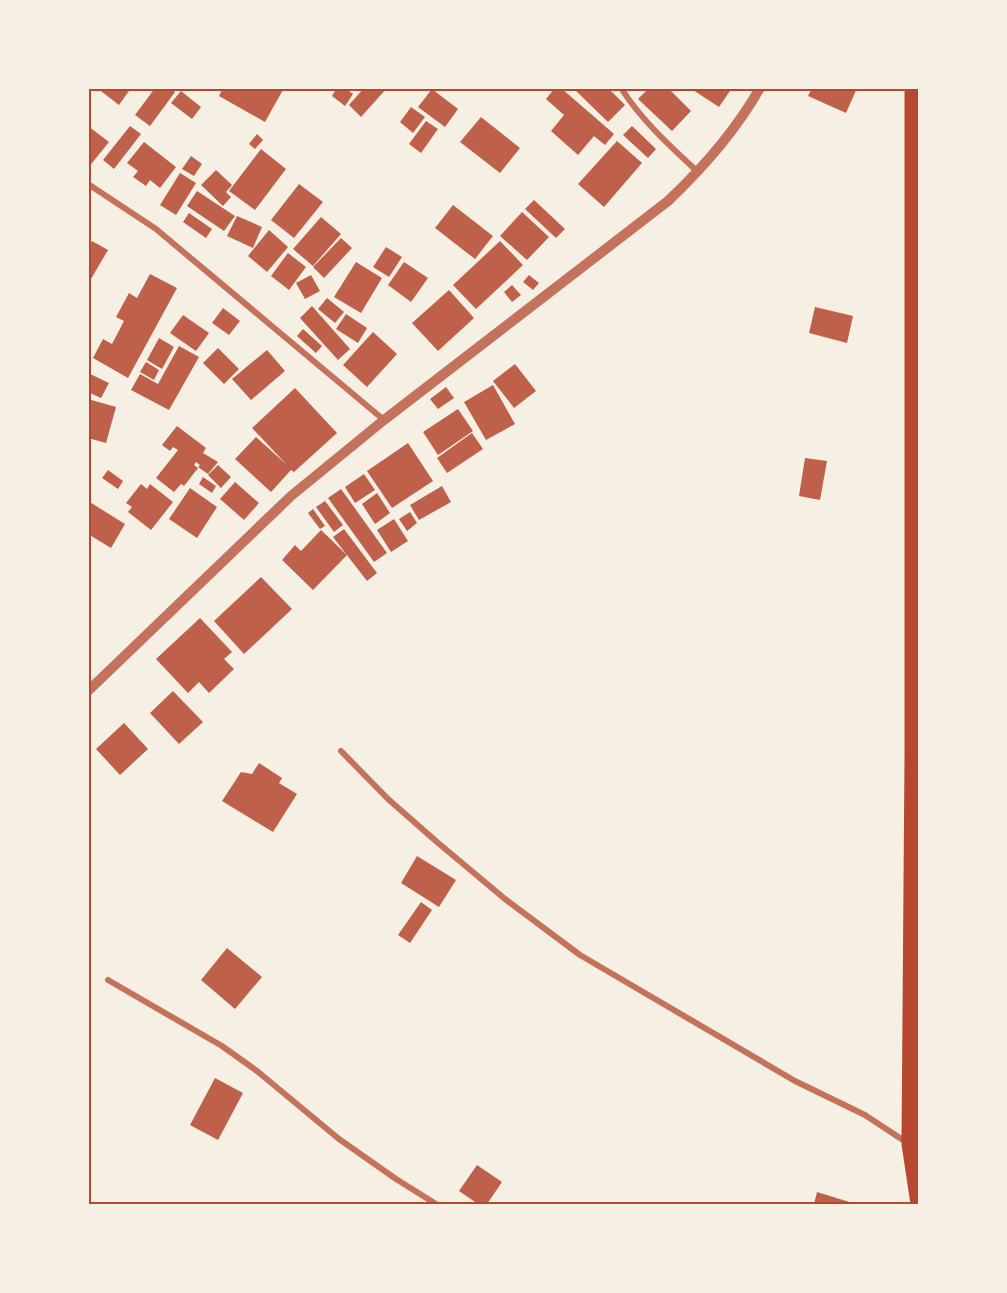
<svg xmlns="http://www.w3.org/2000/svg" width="1007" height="1293" viewBox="0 0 1007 1293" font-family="'Source Sans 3',sans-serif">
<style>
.building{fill:#bf614a}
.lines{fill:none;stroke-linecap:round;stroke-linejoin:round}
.minor{stroke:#c5725c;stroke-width:6}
.tertiary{stroke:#c5725c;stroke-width:10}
.primary{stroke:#b5482f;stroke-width:15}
.neatline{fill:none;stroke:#b5482f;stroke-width:2}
</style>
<rect width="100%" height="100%" fill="#f6efe4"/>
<g class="building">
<polygon points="97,88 131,88 119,105"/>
<polygon points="155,88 170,88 175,92 150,126 135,115"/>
<polygon points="223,88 284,88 265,122 219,96"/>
<polygon points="337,88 345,88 353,94 345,106 332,96"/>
<polygon points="364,88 387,88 361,117 349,105"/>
<polygon points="555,88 561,88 614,134 605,145 594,136 578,155 551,131 564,115 546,99"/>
<polygon points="573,88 608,88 625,105 608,122"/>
<polygon points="649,88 668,88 691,111 672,131 638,99"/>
<polygon points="690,88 732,88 719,107"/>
<polygon points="812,88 857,88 846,113 808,96"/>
<polygon points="432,89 458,109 445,127 418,107"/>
<polygon points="181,91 201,107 192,119 171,103"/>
<polygon points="411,107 425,117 413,133 400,122"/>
<polygon points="481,117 520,148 500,173 460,142"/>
<polygon points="426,121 438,129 421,153 409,144"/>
<polygon points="88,126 109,142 88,168"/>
<polygon points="130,126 141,134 114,169 103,160"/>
<polygon points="632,126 656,149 648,158 623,135"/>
<polygon points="257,134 263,140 255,149 249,144"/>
<polygon points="617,141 642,163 604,207 578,184"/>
<polygon points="144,142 176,167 160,188 150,180 146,186 133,177 138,171 127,163"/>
<polygon points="261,149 286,169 255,210 229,191"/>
<polygon points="191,156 202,164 194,176 182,169"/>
<polygon points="216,170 232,185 226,192 231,197 223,206 201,185"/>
<polygon points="180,173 196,183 176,215 160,205"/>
<polygon points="299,184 323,202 294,238 271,220"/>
<polygon points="197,191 235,216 224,231 187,206"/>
<polygon points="534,200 565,229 556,238 525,209"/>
<polygon points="453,205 493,236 475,259 435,228"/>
<polygon points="522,212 549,237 527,260 500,236"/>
<polygon points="189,213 212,229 206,238 183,222"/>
<polygon points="237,216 262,227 253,248 227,236"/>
<polygon points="321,217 341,234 313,266 293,249"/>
<polygon points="269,230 288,247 267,272 248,256"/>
<polygon points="341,238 352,248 324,278 313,267"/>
<polygon points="92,241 108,250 88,284 88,247"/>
<polygon points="500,241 523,265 476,309 453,285"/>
<polygon points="386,247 402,257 389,277 373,267"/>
<polygon points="288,253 306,267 289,290 271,276"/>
<polygon points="356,262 382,278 361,313 334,297"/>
<polygon points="404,262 428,278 411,302 388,285"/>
<polygon points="150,274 177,288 128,378 93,358 103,339 112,344 124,321 116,317 129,293 137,298"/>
<polygon points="311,275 320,291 305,299 296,283"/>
<polygon points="529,275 539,283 533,290 523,282"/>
<polygon points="512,285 521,295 512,302 504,292"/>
<polygon points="449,290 474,318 438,351 412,323"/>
<polygon points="327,298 344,312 335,323 318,309"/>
<polygon points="312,306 350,349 338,360 300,318"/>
<polygon points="815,307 853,316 847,343 809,333"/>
<polygon points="223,308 240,321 229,335 212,323"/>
<polygon points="346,314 367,328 358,343 336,329"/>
<polygon points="183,315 209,333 196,351 170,333"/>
<polygon points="303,329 322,346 316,353 297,336"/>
<polygon points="373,332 397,354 367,387 343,365"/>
<polygon points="159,338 174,347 162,369 147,360"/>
<polygon points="179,346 199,357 169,410 131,390 140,374 158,384"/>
<polygon points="218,348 239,369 224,384 203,363"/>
<polygon points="267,350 285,371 251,400 232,379"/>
<polygon points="146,362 159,370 154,380 140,372"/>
<polygon points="515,364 536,391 514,408 493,381"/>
<polygon points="88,373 109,383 101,398 88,392"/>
<polygon points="493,385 515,424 486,440 464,402"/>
<polygon points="446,387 454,398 438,409 430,399"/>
<polygon points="295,388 337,433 294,472 291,470 271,492 235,459 256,437 287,465 252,428"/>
<polygon points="88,399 116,407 106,443 88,438"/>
<polygon points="458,409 473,431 438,455 423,432"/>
<polygon points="177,426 206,448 203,453 218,462 208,474 198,467 200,465 196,462 194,465 198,468 184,486 181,484 174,492 156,478 178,450 173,447 170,451 162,445"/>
<polygon points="472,433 483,449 447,473 437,458"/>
<polygon points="408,443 433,481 392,508 367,471"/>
<polygon points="805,458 827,461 820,500 799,496"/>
<polygon points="218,465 231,477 221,488 208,475"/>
<polygon points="108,470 123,481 118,489 102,478"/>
<polygon points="364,474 375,490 355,503 345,487"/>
<polygon points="203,477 216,486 212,493 199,484"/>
<polygon points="235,482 259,503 244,520 220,499"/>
<polygon points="141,484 147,489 150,484 173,502 151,530 128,512 132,507 126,503"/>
<polygon points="442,486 451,502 419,520 410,505"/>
<polygon points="190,488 217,507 197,538 169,519"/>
<polygon points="341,489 387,553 374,562 328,498"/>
<polygon points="377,493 390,513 375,524 362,504"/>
<polygon points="88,501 125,524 111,548 88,534"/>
<polygon points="325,501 343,525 334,532 316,507"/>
<polygon points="313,509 325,526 320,529 308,513"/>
<polygon points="410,512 417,523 407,531 399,519"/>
<polygon points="394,519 408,541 391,552 377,530"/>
<polygon points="344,529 377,573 367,581 333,537"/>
<polygon points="321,530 347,555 313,590 282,560 295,545 301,551"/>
<polygon points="261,577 292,609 244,654 214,621"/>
<polygon points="200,618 232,652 224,659 234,669 209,693 199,682 188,693 156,659"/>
<polygon points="173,691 203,722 179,744 150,713"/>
<polygon points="124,723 148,749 120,775 96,749"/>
<polygon points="259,763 282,778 279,783 297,794 273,832 222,801 241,772 252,774"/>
<polygon points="417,856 456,880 439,907 401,883"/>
<polygon points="421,902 432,910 410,943 398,935"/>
<polygon points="227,948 262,977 235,1009 201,980"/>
<polygon points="215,1078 243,1093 218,1140 190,1125"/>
<polygon points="477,1165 502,1182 487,1204 478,1204 459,1191"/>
<polygon points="817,1192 856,1204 814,1204"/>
</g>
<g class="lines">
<g class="minor">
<path d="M621 88C642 121 670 146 698 172"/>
<polyline points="88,184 156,229 384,420"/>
<polyline points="341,751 388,799 437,842 505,899 580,955 795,1081 865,1115 909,1144"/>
<polyline points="108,980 222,1046 257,1071 339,1139 396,1179 436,1204"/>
</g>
<path class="tertiary" d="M88 691 291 496 384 420 668 201C704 167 735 132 760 88"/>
<polyline class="primary" points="912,88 912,756 909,1144 918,1204"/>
</g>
<rect width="1007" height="1293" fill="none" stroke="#f6efe4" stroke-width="180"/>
<rect x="90" y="90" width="827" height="1113" class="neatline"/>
</svg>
